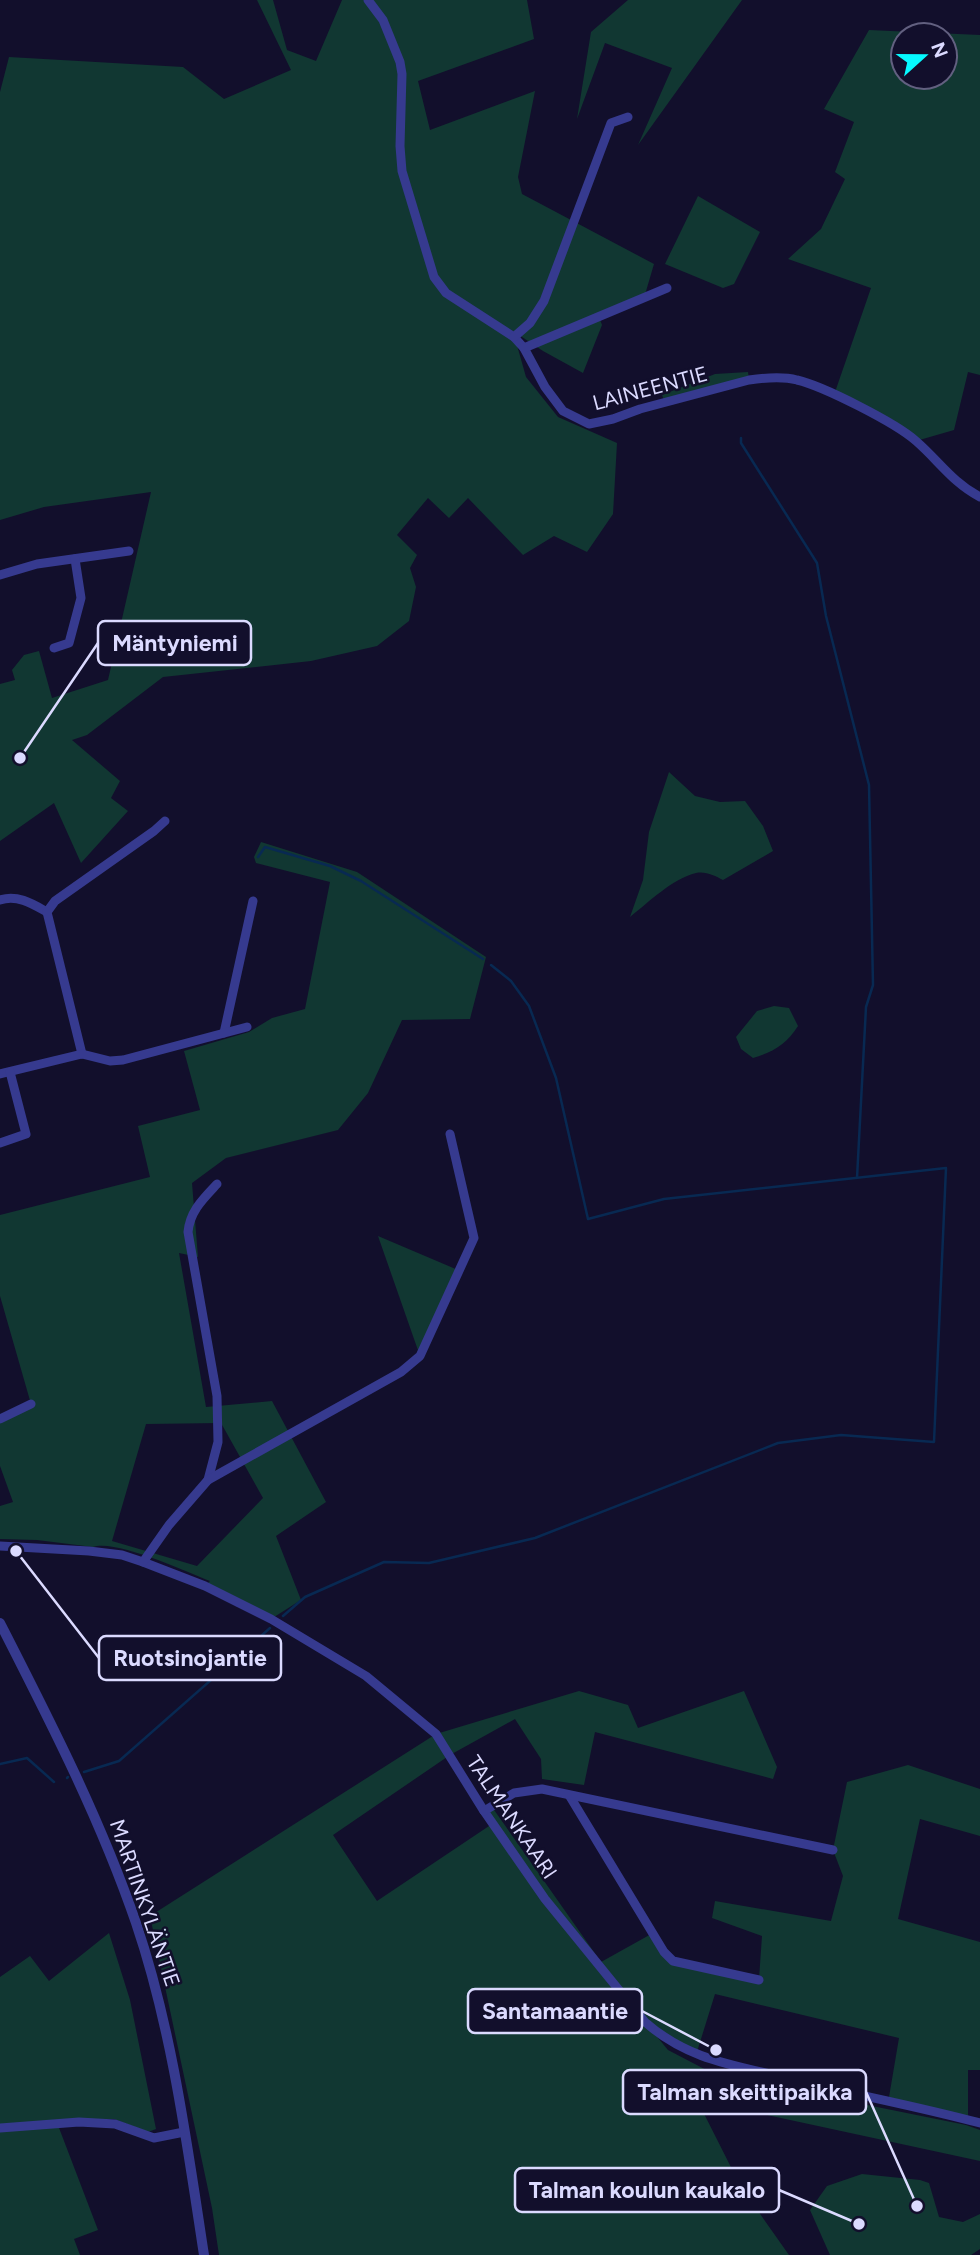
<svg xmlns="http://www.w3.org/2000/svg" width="980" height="2255" viewBox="0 0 980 2255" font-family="Figtree,sans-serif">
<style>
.green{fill:#113732;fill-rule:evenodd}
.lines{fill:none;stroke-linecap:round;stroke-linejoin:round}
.stream{stroke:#082952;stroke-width:2.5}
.minor{stroke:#363a8f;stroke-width:9}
.tertiary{stroke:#363a8f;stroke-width:10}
.labels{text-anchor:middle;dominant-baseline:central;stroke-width:5;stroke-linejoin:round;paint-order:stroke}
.street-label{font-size:21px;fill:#dbdaff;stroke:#120f2c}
.leader{fill:none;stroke:#dbdaff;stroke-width:2.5}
.callout-dot{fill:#dbdaff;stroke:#120f2c;stroke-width:2.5}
.callout{fill:#120f2c;stroke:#dbdaff;stroke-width:2.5}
.callout-label{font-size:23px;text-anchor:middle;font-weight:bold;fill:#dbdaff}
</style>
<rect width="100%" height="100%" fill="#120f2c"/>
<g class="green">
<polygon points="257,0 273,0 287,50 316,61 342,0 527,0 534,39 418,81 430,130 535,91 518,177 522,194 654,264 644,298 598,314 602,325 583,373 543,351 513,331 526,377 558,417 617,443 613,514 587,552 554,536 523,555 468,498 449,518 428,498 397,535 417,555 410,568 416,587 409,621 377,646 311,661 163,677 87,735 72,740 120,781 111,798 128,811 81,863 54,803 0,841 0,684 15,680 12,670 24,655 39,651 52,698 108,680 151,492 44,507 0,520 0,92 9,57 183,67 224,99 291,70"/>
<polygon points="628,0 742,0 638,145 672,68 605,43 577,119 591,32"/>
<path d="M869 30 980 35V375L968 372 954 430 916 441 834 395 871 288 788 259 821 229 845 179 835 172 854 122 824 109ZM903 35H945V77H903Z"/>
<polygon points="698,196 760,232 734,284 723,288 665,264"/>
<polygon points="748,372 749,380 665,403 662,395 715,374"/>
<path d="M669 772 695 796 720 802 745 801 763 826 773 851 723 880C715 876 706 871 696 873 672 879 649 902 630 917L643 880 649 832Z"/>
<path d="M261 842 357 872 486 957 470 1019 402 1020 368 1093 338 1130 226 1158 192 1183 198 1257 179 1253 206 1407 272 1401 326 1502 276 1536 301 1600 271 1619 205 1586 210 1581C185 1571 115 1539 93 1547L37 1540 0 1539V1506L13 1502 0 1466V1419L31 1404 0 1296V1215L150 1177 138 1126 200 1110 184 1051 249 1032 272 1018 305 1009 330 882 256 863 254 857ZM221 1423 263 1498 197 1566 112 1541 146 1424Z"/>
<path d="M774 1006 789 1008 798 1026C787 1044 773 1052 753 1058L741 1049 736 1037 757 1011Z"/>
<polygon points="378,1236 458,1270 420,1356"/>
<polygon points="579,1691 628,1705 638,1728 744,1691 777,1767 773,1779 595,1732 584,1785 542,1779 541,1759 515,1719 450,1755 333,1835 377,1901 492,1824 484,1811 492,1807 601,1962 653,1933 673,1961 759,1979 762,1936 712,1918 715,1901 831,1921 843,1876 833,1850 847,1782 908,1765 980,1789 980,1836 920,1819 898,1919 980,1942 980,2070 968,2070 968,2120 888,2103 899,2038 715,1994 696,2055 649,2027 668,2050 714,2074 966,2125 980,2130 980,2161 767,2115 732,2098 714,2074 689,2084 741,2187 789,2255 219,2255 212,2208 150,1916 436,1734"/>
<polygon points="109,1933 130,2000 156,2129 148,2132 114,2119 56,2120 98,2230 74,2239 80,2255 0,2255 0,1977 30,1956 49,1981"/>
<polygon points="862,2174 920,2180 929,2183 939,2217 963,2222 980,2214 980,2249 971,2255 830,2255 810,2210 827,2186"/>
</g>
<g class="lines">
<g class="stream">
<polyline points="741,438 741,443 817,563 826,616 869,785 873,985 866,1007 857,1178"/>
<polyline points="258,857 265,847 330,866 361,881 483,959"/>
<polyline points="283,1616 305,1597 384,1562 429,1563 535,1538 778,1443 841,1435 934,1442 946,1168 664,1199 588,1219 556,1078 529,1006 511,981 491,965"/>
<polyline points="0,1764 27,1758 54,1782"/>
<polyline points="84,1772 119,1761 270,1628"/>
<polyline points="67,1778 68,1777"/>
</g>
<g class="minor">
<path d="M368 0 383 20 400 62 402 74 400 146 402 171 434 277 446 293 514 337 524 348 545 387 563 411 589 424 613 419 640 409 749 380C763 378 782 376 797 380 823 386 896 423 916 441 939 461 952 482 980 497"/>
<polyline points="514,337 530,323 544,301 611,123 628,117"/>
<polyline points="524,348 667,288"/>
<polyline points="0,575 37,564 129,551"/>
<polyline points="54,648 69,643 81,598 75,559"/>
<path d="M0 900C17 894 33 904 47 912"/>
<polyline points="224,1033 253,901"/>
<polyline points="82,1054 47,912 55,901 154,831 165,821"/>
<polyline points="0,1074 82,1054 110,1061 123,1060 247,1027"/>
<polyline points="0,1143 26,1134 10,1072"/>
<polyline points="0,1419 31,1404"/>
<path d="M208 1480 218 1442 217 1396 188 1232C190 1211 203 1199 217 1184"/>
<path d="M0 1546 89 1551 122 1555 143 1562 205 1586 271 1619 366 1676 436 1734 484 1811 545 1899 645 2022C688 2060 734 2065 787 2078 851 2094 917 2106 980 2123"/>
<polyline points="143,1562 169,1525 208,1480 401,1372 420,1356 474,1238 450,1134"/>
<polyline points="569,1795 664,1952 673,1961 759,1980"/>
<polyline points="484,1811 514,1793 542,1789 833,1850"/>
<polyline points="0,2128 79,2122 115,2124 154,2138 184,2132"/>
</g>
<path class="tertiary" d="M0 1623C50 1721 100 1818 136 1923 172 2029 187 2144 204 2255"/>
</g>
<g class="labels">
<g class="street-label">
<text transform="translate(650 388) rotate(-15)">LAINEENTIE</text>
<text transform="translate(512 1817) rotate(56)">TALMANKAARI</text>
<text transform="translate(145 1903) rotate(71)">MARTINKYLÄNTIE</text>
</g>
</g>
<path class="leader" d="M20 758L98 643M16 1551L99 1658M716 2050L642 2011M917 2206L866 2092M859 2224L779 2190"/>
<g class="callout-dot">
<circle cx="20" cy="758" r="7"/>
<circle cx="16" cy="1551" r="7"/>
<circle cx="716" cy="2050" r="7"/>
<circle cx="917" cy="2206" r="7"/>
<circle cx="859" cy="2224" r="7"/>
</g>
<g class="callout">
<rect x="98" y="621" width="153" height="44" rx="7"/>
<rect x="99" y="1636" width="182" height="44" rx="7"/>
<rect x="468" y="1989" width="174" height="44" rx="7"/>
<rect x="623" y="2070" width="243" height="44" rx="7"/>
<rect x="515" y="2168" width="264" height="44" rx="7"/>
</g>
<g class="callout-label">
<text x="175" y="651">Mäntyniemi</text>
<text x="190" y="1666">Ruotsinojantie</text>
<text x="555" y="2019">Santamaantie</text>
<text x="745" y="2100">Talman skeittipaikka</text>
<text x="647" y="2198">Talman koulun kaukalo</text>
</g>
<g transform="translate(924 56) rotate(69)"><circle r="33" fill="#120f2c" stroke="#626080" stroke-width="2"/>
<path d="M0-5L12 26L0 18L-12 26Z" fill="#06f9ff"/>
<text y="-10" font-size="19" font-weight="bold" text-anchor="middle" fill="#dbdaff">N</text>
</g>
</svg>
